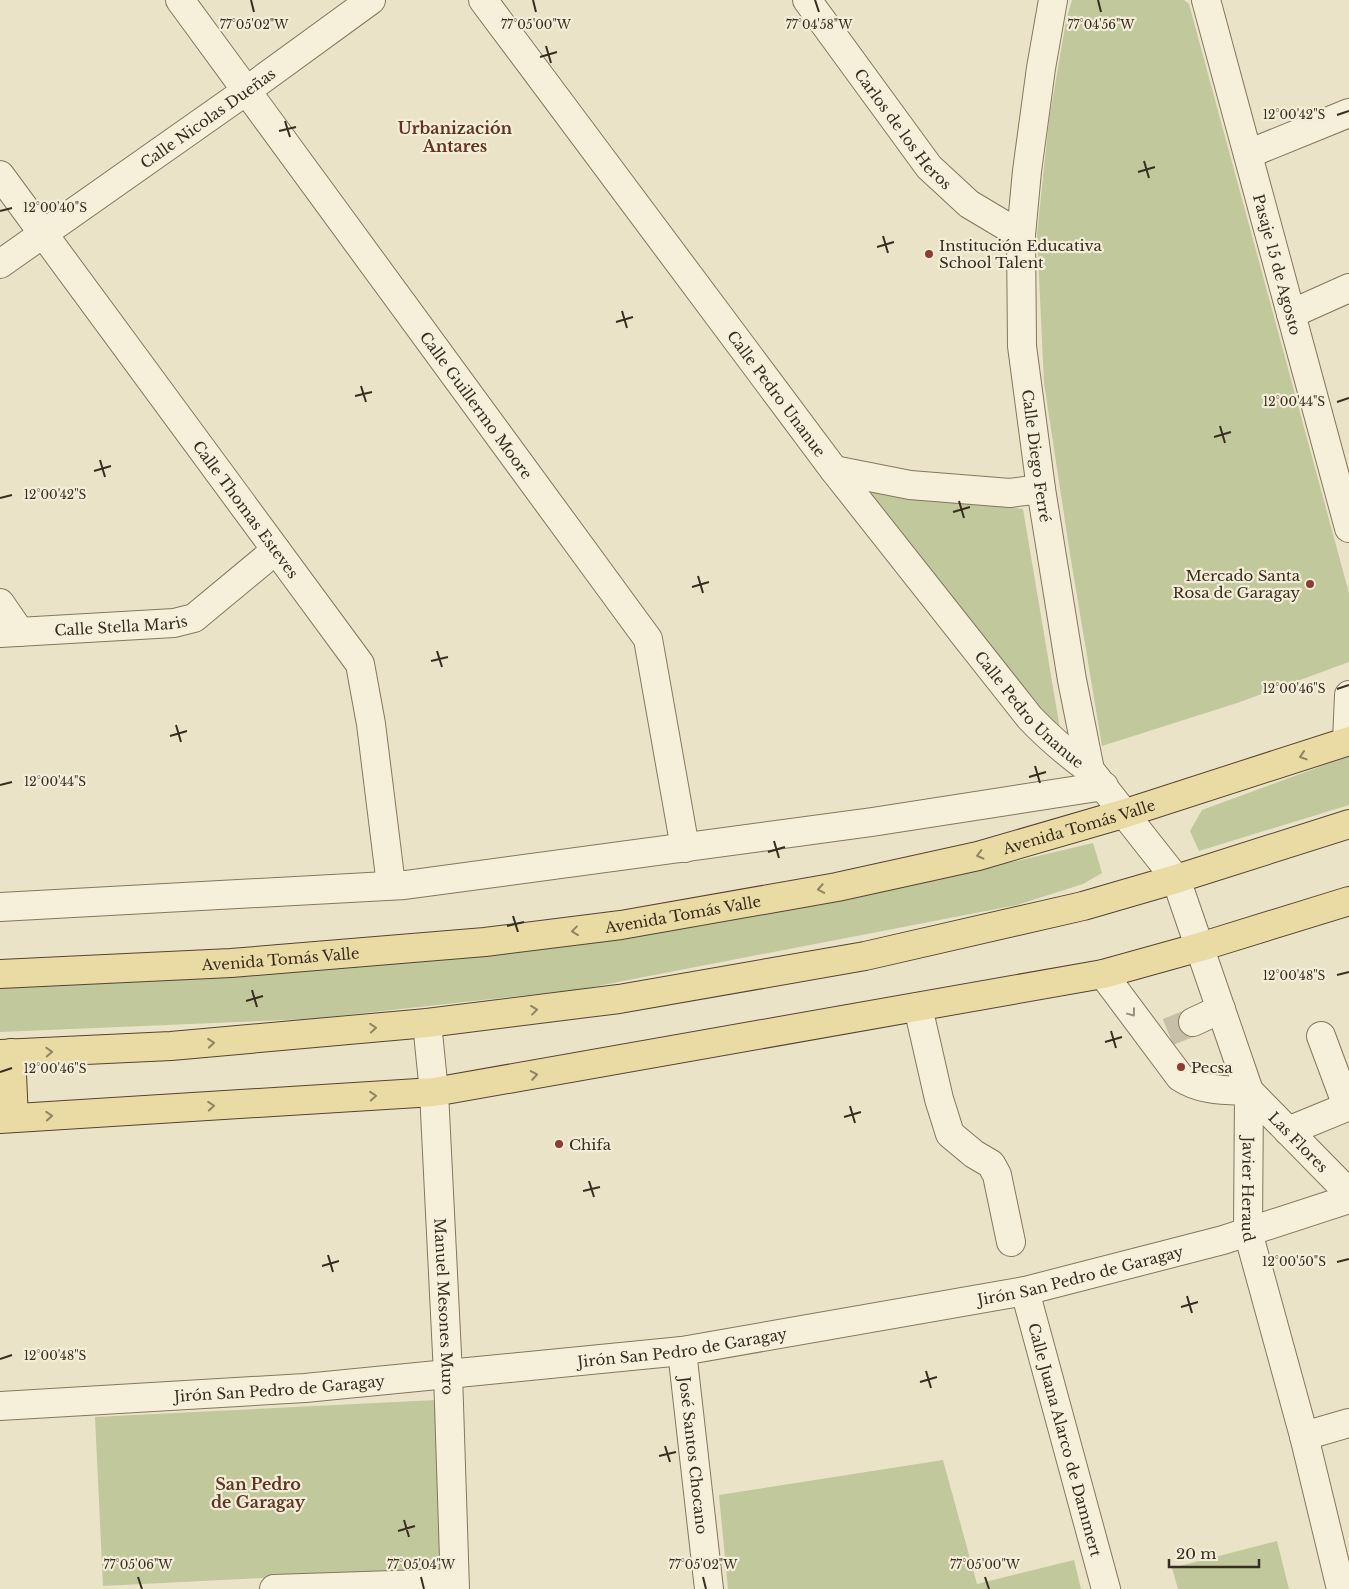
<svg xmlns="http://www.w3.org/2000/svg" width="1349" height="1589" viewBox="0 0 1349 1589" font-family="'Libre Baskerville',serif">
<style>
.green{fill:#c0c89c}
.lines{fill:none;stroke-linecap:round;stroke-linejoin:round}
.minor-tunnel{stroke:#c7bfa7;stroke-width:28;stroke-dasharray:28 14;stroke-linecap:butt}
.minor-casing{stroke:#85765e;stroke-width:30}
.major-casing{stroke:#544432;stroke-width:30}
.minor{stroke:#f6f0db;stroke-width:28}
.major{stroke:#eadaa3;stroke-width:28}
.oneway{stroke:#908462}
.oneway2{stroke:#968e7e}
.ticks{fill:none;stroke:#372d21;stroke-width:2}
.poi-dot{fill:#8f3a34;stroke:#f3edd7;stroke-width:2}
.labels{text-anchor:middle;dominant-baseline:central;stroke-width:4.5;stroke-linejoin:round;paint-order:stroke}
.street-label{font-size:15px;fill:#372d21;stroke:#f3edd7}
.poi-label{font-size:15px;fill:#372d21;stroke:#f3edd7;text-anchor:start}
.neighbourhood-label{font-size:16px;font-weight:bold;fill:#603524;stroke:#f3edd7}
.ticks-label{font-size:12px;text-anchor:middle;fill:#372d21;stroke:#f3edd7;stroke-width:4.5;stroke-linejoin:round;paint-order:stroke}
</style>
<rect width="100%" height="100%" fill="#ebe3c8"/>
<g class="green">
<polygon points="1072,0 1184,0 1189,4 1349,593 1349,662 1237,703 1102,746 1070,554 1044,383 1037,234 1049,120 1066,21"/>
<polygon points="854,485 1023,509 1062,741"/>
<polygon points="1349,756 1349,805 1199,851 1190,831 1202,810"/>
<polygon points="1093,843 1102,873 1083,884 1017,905 582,989 310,1019 0,1032 0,986 644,932 1017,861"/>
<polygon points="436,1400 443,1569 103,1586 95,1417"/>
<polygon points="943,1460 977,1584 1074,1560 1081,1589 728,1589 719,1495"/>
<polygon points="1277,1541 1289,1589 1178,1589 1172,1568"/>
</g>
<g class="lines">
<polyline class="minor-tunnel" points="1168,1032 1193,1022"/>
<g class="minor-casing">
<g id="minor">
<path id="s1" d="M180 0 648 639 685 848"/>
<path id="s2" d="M483 0 834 470 1030 718C1049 738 1068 754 1090 770"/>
<path id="s3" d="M807 0 929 167 969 204 1021 235"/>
<path id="s4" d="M1053 0 1041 68 1027 171 1021 235 1022 346 1041 489 1072 680 1090 770 1176 879 1249 1091 1248 1232 1304 1436 1341 1589"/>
<path id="s5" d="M1206 0 1349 528"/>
<polyline points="1248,154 1349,113"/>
<path id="s6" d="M0 175 360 664 371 724 391 885"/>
<path id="s7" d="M0 264 246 91 371 0"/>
<polyline points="1291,314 1349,288"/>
<polyline points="834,470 910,485 1010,493 1041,489"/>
<polyline points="0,603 20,632"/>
<path id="s8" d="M0 633 174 623 194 618 276 550"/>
<polyline points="1347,741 1349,695"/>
<polyline points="0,907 405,885 872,822 1104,786"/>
<path id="s9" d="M1103 974 1180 1077C1201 1091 1225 1090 1249 1091L1349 1193"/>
<polyline points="918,1007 939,1099 950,1134 974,1154 991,1164 997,1175 1011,1242"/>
<polyline points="1193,1022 1221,1009"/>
<path id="s10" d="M427 1023 434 1092 448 1374 455 1589"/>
<polyline points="1321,1036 1347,1106"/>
<polyline points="1288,1131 1349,1106"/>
<path id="s11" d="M1025 1291 1106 1589"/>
<path id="s12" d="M682 1351 709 1589"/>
<path id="s13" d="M0 1406 305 1388 682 1351 1025 1291 1223 1240 1349 1199"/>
<polyline points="1304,1436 1349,1423"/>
<polyline points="274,1589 454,1583"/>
</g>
</g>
<g class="major-casing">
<g id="major">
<path id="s14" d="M0 974 231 963 485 942 621 925 837 887 978 856 1126 813 1349 741"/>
<polyline points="11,1053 14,1118"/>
<polyline points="0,1054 171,1046 427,1023 619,999 865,956 1083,906 1176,879 1349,824"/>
<polyline points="0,1119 434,1092 1103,974 1200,947 1349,901"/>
</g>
</g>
<use href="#minor" class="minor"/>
<use href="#major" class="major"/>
</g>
<defs><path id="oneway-chevron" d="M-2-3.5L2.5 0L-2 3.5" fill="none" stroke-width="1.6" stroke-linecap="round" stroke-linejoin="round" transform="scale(1.25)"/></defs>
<g class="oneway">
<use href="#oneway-chevron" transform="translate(1303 756) rotate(162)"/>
<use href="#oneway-chevron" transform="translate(980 855) rotate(166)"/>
<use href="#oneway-chevron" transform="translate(821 889) rotate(170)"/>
<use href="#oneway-chevron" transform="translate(575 931) rotate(173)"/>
<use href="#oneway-chevron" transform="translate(534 1010) rotate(-7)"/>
<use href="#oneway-chevron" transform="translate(373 1028) rotate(-5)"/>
<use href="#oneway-chevron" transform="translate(211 1043) rotate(-5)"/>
<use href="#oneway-chevron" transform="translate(49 1052) rotate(-3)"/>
<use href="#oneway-chevron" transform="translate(534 1075) rotate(-10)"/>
<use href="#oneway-chevron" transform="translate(373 1096) rotate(-4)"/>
<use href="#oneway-chevron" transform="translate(211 1106) rotate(-4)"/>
<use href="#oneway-chevron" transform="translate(49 1116) rotate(-4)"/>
</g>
<use class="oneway2" href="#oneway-chevron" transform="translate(1132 1013) rotate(53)"/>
<path class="ticks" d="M251 0 254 12M533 0 536 12M815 0 819 12M1098 0 1101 12M546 46 551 63M540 57 557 52M1337 115 1349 111M285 121 290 137M279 131 296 127M1144 161 1149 178M1138 172 1155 167M0 211 12 208M883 236 888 253M877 247 894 242M622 311 627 328M616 322 633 317M361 386 366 402M355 396 372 392M1337 402 1349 398M1220 426 1225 443M1214 437 1231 432M100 460 105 477M94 471 111 466M0 498 12 495M959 501 964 518M953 512 970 507M698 576 703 593M692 587 709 582M437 651 442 667M431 661 448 657M1337 689 1349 685M176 725 181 742M170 736 187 731M1035 766 1040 783M1029 777 1046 772M0 785 12 782M774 841 779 858M768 852 785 847M513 916 518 932M507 926 524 922M1337 975 1349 972M252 990 257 1007M246 1001 263 996M1111 1031 1116 1048M1105 1042 1122 1037M0 1072 12 1068M850 1106 855 1123M844 1117 861 1112M589 1181 594 1197M583 1191 600 1187M328 1255 333 1272M1337 1262 1349 1259M322 1266 339 1261M1187 1296 1192 1313M1181 1307 1198 1302M0 1359 12 1355M926 1371 931 1388M920 1382 937 1377M665 1446 670 1462M659 1456 676 1452M404 1520 409 1537M398 1531 415 1526M138 1577 142 1589M421 1577 424 1589M703 1577 706 1589M985 1577 989 1589"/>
<g class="poi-dot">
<circle cx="929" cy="254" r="5"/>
<circle cx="1310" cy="584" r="5"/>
<circle cx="1181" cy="1067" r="5"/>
<circle cx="559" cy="1144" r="5"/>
</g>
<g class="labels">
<g class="street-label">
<text stroke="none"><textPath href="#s7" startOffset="254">Calle Nicolas Dueñas</textPath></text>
<text stroke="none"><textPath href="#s3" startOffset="161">Carlos de los Heros</textPath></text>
<text stroke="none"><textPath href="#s5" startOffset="274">Pasaje 15 de Agosto</textPath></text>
<text stroke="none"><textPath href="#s2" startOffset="491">Calle Pedro Unanue</textPath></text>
<text stroke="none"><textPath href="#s1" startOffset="502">Calle Guillermo Moore</textPath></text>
<text stroke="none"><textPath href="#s4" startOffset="459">Calle Diego Ferré</textPath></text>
<text stroke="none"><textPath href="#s6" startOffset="415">Calle Thomas Esteves</textPath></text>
<text stroke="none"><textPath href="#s8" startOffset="121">Calle Stella Maris</textPath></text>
<text stroke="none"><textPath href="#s2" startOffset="896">Calle Pedro Unanue</textPath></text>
<text stroke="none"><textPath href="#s14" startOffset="1092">Avenida Tomás Valle</textPath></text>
<text stroke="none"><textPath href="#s14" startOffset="686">Avenida Tomás Valle</textPath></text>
<text stroke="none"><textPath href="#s14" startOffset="281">Avenida Tomás Valle</textPath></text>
<text stroke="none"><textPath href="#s9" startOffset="271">Las Flores</textPath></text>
<text stroke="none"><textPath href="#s4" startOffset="1239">Javier Heraud</textPath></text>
<text stroke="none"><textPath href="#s13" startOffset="1090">Jirón San Pedro de Garagay</textPath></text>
<text stroke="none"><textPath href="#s10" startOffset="284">Manuel Mesones Muro</textPath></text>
<text stroke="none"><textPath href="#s13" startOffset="685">Jirón San Pedro de Garagay</textPath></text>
<text stroke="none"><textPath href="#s13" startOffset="280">Jirón San Pedro de Garagay</textPath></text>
<text stroke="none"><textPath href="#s11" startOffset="154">Calle Juana Alarco de Dammert</textPath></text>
<text stroke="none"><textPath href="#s12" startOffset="105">José Santos Chocano</textPath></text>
</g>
<g class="poi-label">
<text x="939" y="245">Institución Educativa<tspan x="939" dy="17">School Talent</tspan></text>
<text x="1300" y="575" text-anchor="end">Mercado Santa<tspan x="1300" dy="17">Rosa de Garagay</tspan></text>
<text x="1191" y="1067">Pecsa</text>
<text x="569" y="1144">Chifa</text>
</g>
<g class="neighbourhood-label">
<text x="455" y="128">Urbanización<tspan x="455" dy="18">Antares</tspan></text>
<text x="258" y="1484">San Pedro<tspan x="258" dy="18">de Garagay</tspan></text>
</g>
</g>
<g class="ticks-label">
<text x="254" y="29">77°05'02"W</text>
<text x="536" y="29">77°05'00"W</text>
<text x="819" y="29">77°04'58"W</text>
<text x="1101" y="29">77°04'56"W</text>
<text x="1294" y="119">12°00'42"S</text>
<text x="55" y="212">12°00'40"S</text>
<text x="1294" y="406">12°00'44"S</text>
<text x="55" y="499">12°00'42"S</text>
<text x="1294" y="693">12°00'46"S</text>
<text x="55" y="786">12°00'44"S</text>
<text x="1294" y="980">12°00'48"S</text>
<text x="55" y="1073">12°00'46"S</text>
<text x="1294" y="1266">12°00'50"S</text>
<text x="55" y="1360">12°00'48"S</text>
<text x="138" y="1569">77°05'06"W</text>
<text x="421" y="1569">77°05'04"W</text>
<text x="703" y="1569">77°05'02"W</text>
<text x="985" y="1569">77°05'00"W</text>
</g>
<path d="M1169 1559v8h90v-8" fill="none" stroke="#372d21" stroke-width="2.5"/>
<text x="1176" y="1559" font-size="15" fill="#372d21" stroke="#f3edd7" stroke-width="4" paint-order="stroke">20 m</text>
</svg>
